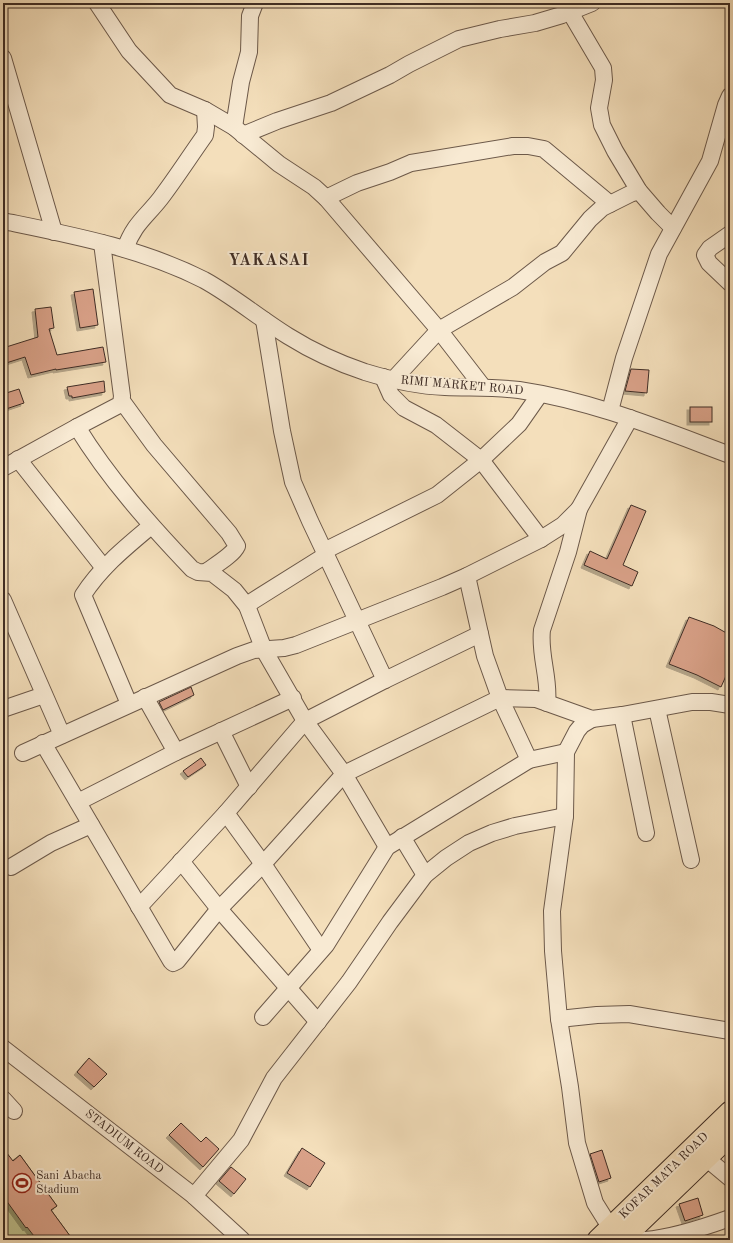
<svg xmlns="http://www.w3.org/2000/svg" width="733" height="1243" viewBox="0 0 733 1243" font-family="'Old Standard TT',serif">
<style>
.green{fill:#bec18e;stroke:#7e7659}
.building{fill:#d9a188;stroke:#3e2c24;filter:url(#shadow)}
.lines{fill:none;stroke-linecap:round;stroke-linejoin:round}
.minor-casing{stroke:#6c594a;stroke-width:18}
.major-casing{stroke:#3e2c24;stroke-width:23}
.minor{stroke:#f8ead3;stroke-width:16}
.major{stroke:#f4dfbb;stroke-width:21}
.labels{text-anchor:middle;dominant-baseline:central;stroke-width:4;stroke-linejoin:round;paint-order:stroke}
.street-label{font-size:12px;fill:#3e2c24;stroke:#f8ead3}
.poi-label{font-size:12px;fill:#3e2c24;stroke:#f8ead3;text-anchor:start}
.district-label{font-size:16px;font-weight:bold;letter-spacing:1px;fill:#3e2c24;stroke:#f8ead3}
</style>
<defs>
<filter id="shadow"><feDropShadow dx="-3" dy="3" stdDeviation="0" flood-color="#0004"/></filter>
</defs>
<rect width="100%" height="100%" fill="#f4dfbb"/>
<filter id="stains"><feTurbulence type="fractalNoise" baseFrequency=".005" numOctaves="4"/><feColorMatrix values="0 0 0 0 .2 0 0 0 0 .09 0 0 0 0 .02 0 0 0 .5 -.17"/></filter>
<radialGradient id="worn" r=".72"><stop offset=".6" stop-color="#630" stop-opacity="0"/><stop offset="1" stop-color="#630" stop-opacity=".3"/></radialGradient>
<polygon class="green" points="3,1148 12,1161 20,1155 57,1206 51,1210 73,1240 3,1240"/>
<g class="building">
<polygon points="93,289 98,325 80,328 74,292"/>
<polygon points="51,307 54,328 49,329 57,355 103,347 106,362 56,370 56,369 31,375 25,357 3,364 3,348 38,337 35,309"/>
<polygon points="631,369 649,370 647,393 625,391"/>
<polygon points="104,381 105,392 72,398 72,396 69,396 67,387"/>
<polygon points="19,389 24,403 3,410 3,394"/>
<rect x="690" y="407" width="22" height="15"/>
<polygon points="631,505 646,511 623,565 638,572 632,586 584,565 590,551 607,559"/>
<polygon points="689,617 714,626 730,635 730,667 721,687 697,675 669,664"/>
<polygon points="191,687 194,695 163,710 159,702"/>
<polygon points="201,758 206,765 188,777 183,771"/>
<polygon points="89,1058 107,1074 94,1087 77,1072"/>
<polygon points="181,1123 201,1142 206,1137 219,1149 203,1167 169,1135"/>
<polygon points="3,1148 13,1161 20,1155 57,1206 51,1210 73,1240 37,1240 27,1227 26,1228 3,1196"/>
<polygon points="302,1148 325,1163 310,1187 287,1173"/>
<polygon points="602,1150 611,1178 599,1182 590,1154"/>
<polygon points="231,1167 246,1179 234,1194 219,1181"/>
<polygon points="698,1198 703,1215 685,1221 679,1204"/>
</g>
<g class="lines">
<g class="minor-casing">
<g id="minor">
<polyline points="97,3 129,51 170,95 205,110 234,127 279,164 314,187 326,198 439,330 483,387"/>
<polyline points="570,12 603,68 604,80 599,108 602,125 615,151 639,191 658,213 673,228"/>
<polyline points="3,58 54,232"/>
<polyline points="234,127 241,82 249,52 250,16 255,3"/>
<polyline points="243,135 277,121 331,103 390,75 409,64 459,39 500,29 535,23 562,15 592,3"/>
<polyline points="326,198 357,183 390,172 411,163 513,146 528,146 544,149 610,204"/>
<path d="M3 221C71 235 141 248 204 280 233 296 259 318 288 336 312 351 338 363 365 372 391 380 418 386 445 387 470 388 494 387 519 390 593 401 660 429 730 455"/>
<polyline points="730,234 710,248 705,255 709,263 730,283"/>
<path d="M125 249C134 224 145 218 160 199 176 178 190 156 205 135L206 127 205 110"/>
<polyline points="264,320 282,431 293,482 310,521 385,680"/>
<polyline points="383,377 391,395 404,408 436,425 481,460 541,539"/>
<polyline points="393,380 439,330 513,287 545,262 562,253 590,219 602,208 630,194 639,191"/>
<path d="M122 401 154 445 229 533 237 546C233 555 214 566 206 572"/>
<polyline points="610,411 624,358 659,254 710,161 726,105 730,96"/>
<path d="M77 427C109 479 150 525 192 569L198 572 212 573 234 590 247 606 264 650 305 721 344 774 387 847"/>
<polyline points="18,459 104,568"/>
<polyline points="3,468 77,427 121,404 122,396 102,243"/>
<polyline points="324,551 437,495 481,460 519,424 540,394"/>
<polyline points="467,576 485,656 500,698 529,760"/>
<polyline points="3,600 62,735"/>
<polyline points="247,606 248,604 326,555"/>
<polyline points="145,697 176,752"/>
<path d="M547 703C550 679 539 655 542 630L568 552 579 509"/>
<path d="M129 704 83 595C101 567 126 547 151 526"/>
<polyline points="3,709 44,695"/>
<polyline points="657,709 691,860"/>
<polyline points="622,715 646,833"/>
<polyline points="592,719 582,725 577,731 566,752 565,816 552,911 553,951 559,1019 570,1087 577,1143 595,1203 610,1227"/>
<polyline points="221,731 249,787"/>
<polyline points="43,743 171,961 173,963 177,961 219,909 263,864 344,774 500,698 536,699 592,719 622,715 692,702 711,702 730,705"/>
<polyline points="23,753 237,656 254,650 284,648 296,645 442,587 467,576 541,539 563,525 579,509 630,418"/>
<polyline points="78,802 176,752 293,698"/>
<polyline points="226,813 263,864 321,950"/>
<polyline points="402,837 425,875"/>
<polyline points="181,861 219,909 318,1022"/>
<polyline points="11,867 51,843 91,825"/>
<polyline points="139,907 226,813 305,721 385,680 480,634"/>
<polyline points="263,1017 326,945 387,847 529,760 566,752"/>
<polyline points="559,1019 597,1015 629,1014 730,1031"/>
<polyline points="3,1048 194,1196 242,1240"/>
<polyline points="3,1099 14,1111"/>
<polyline points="706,1158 730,1178"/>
<polyline points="194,1196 241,1140 274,1078 349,982 390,922 425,875 446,858 469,843 492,833 515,826 565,816"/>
<path d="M645 1240C671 1238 705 1227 730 1218"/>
</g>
</g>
<g class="major-casing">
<g id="major">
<polyline points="598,1240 730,1112"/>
<polyline points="621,1240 730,1135"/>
</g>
</g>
<use href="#minor" class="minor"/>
<use href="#major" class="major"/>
</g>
<defs>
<g id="stadium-ring" transform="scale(1)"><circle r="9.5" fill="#f8ead3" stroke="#8f2418" stroke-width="1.5"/><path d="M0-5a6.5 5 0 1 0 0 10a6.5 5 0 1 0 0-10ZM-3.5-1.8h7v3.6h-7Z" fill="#8f2418"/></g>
</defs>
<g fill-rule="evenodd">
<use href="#stadium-ring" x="22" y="1183"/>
</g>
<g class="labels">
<g class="street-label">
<text transform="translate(462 386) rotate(5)">RIMI MARKET ROAD</text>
<text transform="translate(124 1142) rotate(38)">STADIUM ROAD</text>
<text transform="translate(664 1176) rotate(-44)">KOFAR MATA ROAD</text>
</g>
<g class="poi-label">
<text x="36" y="1176">Sani Abacha<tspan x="36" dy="14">Stadium</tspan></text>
</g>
<g class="district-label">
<text x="269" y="261">YAKASAI</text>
</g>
</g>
<rect width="733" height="1243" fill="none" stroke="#f4dfbb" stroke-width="16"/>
<rect x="4" y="4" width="725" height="1235" fill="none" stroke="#3e2c24" stroke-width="2"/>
<rect x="8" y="8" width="717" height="1227" fill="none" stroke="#3e2c24"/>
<rect width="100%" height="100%" filter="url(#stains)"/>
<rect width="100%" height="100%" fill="url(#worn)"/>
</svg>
